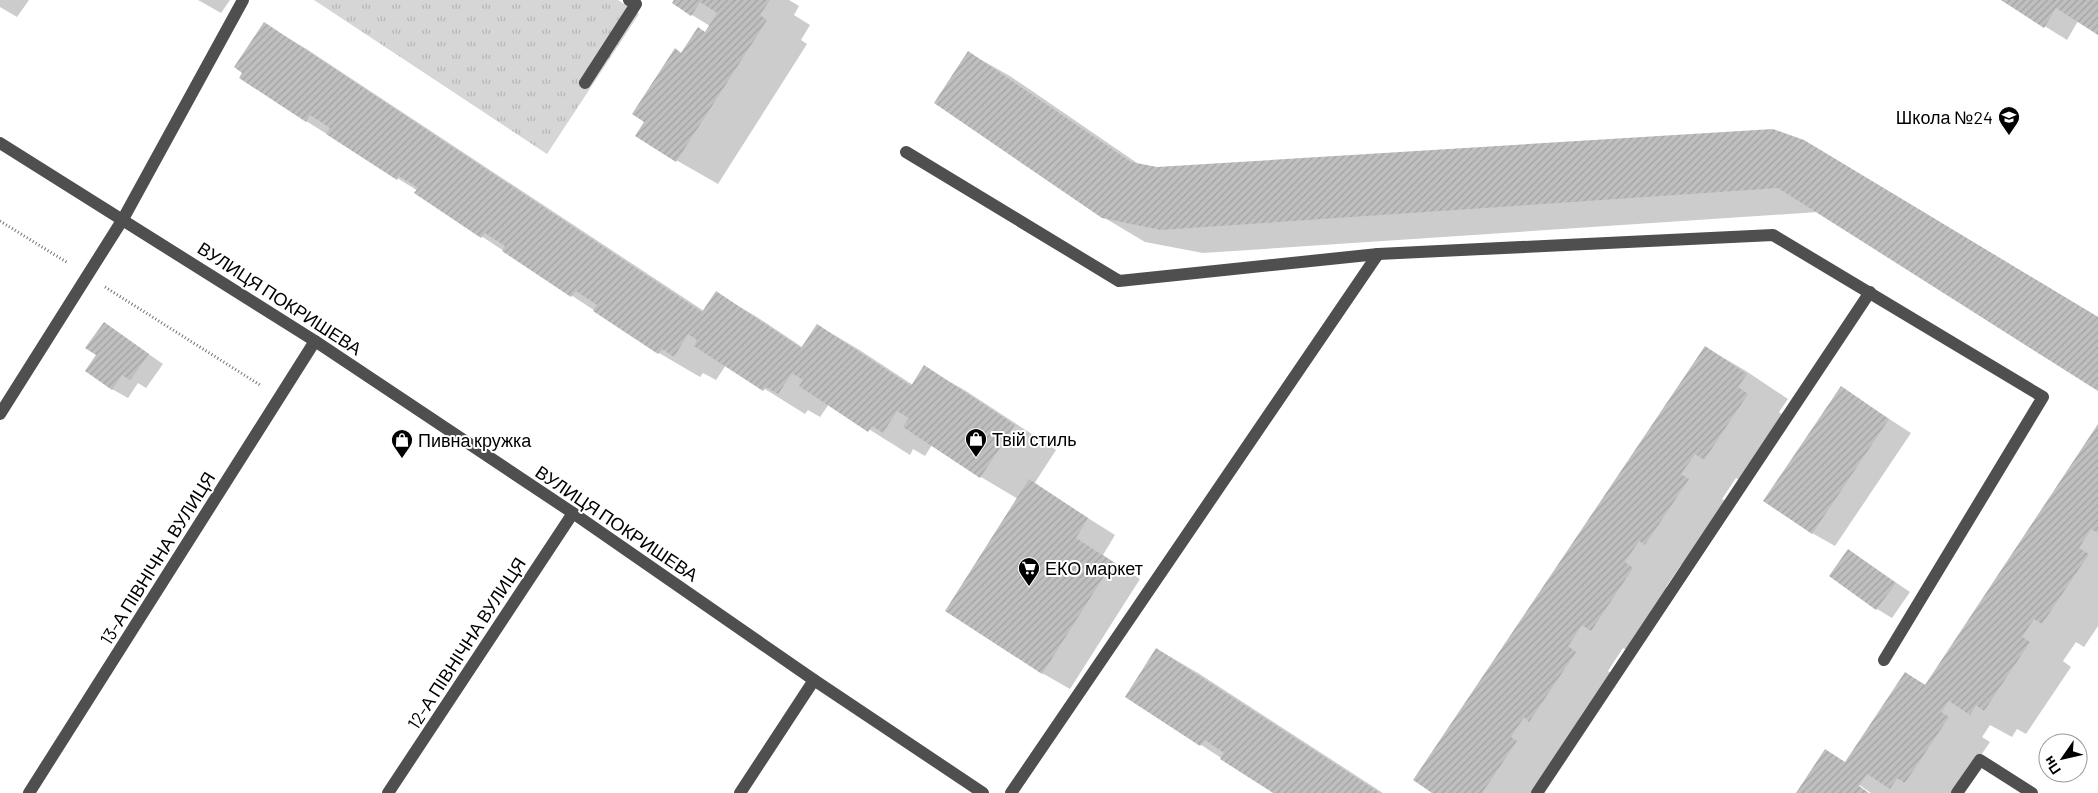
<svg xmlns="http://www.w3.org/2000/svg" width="2098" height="793" viewBox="0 0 2098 793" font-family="Barlow,sans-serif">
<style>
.park{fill:url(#park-tufts)}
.shadow{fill:#0003}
.building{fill:url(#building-hatch)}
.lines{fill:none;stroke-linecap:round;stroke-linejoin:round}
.path{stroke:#717171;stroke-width:3;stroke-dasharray:1 2.5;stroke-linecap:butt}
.minor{stroke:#4f4f4f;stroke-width:12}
.labels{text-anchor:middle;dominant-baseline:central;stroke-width:4;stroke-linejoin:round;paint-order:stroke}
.poi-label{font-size:18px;fill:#000;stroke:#fff;text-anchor:start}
.street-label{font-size:18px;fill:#000;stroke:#fff}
</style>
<defs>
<pattern id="park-tufts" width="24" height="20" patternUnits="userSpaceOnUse" patternTransform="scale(1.25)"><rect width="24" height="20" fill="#d6d6d6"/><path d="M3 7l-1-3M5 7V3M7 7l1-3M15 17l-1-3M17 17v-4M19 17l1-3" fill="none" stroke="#b6b6b6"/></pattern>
<pattern id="building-hatch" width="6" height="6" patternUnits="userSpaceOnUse" patternTransform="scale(1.25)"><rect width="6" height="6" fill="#bfbfbf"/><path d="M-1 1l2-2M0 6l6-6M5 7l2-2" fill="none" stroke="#a2a2a2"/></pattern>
</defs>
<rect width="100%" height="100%" fill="#fff"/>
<polygon class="park" points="314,0 618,0 639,14 547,154"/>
<g class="shadow">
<polygon points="0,0 29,0 17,17 0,7"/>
<polygon points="198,0 230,0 221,13"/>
<polygon points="673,0 789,0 799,6 794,15 810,25 801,40 807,44 718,184 676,160 682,54 705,33 710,26 692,15"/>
<polygon points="2003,0 2098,0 2098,34 2078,21 2067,40"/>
<polygon points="264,24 305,48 704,311 716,293 757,317 802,347 817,325 858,349 913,385 924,367 966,391 1056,450 1034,484 1115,535 1103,555 1140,579 1070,689 1042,673 1018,499 981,477 932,445 925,456 913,449 910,455 829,404 820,417 808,410 805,414 726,365 716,380 703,373 700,377 659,353 416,193 418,191 306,121"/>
<polygon points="969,53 1010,76 1140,165 1157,168 1804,141 2098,317 2098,389 1818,212 1203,253 1145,242 1103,217"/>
<polygon points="104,323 163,364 146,388 138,383 128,398 112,389 97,355"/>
<polygon points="1705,347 1746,371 1788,399 1779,412 1789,419 1746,483 1736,478 1722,499 1730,504 1687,568 1681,565 1666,587 1674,593 1633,654 1623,648 1608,671 1616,677 1539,793 1435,793"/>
<polygon points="1841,388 1911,433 1835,546 1812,533"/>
<polygon points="2098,426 2098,626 2084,647 2076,642 2063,661 2071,667 2026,734 2017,729 2012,737 1990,725 1982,737 1990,742 1955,793 1871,793 1858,784 1858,787 1867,793 1798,793 1826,751 1846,763 1906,674 1926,685"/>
<polygon points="1848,550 1910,592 1892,618 1877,609"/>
<polygon points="1157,649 1198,673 1383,793 1275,793 1126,696"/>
</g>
<g class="building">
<polygon points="674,0 770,0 760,15 767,20 676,162 635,136 644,122 632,114 675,48 681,53 698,27 705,32 717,13 700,2 691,16 672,3"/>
<polygon points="2001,0 2098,0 2098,35 2056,8 2044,28"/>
<polygon points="264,22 702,312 716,291 801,348 817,324 911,386 924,365 1015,425 980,478 903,427 909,418 897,411 883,433 872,426 868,432 799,386 803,380 792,373 778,394 766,387 763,391 694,346 697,340 688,334 674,357 662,349 658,354 593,311 597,305 576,291 571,297 502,251 505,246 485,233 481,238 414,193 418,188 399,176 397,180 326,134 330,128 310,115 306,122 239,78 242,73 234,67"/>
<polygon points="968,51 1131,162 1157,167 1773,129 1804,140 2098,317 2098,391 1778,188 1161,230 1102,218 934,103"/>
<polygon points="104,322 149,354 130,380 122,375 112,390 85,371 96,355 85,348"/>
<polygon points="1705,346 1747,374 1738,387 1748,394 1704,460 1695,454 1681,474 1689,479 1645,545 1639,541 1625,562 1633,568 1591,631 1582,625 1568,646 1576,652 1529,722 1524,717 1511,737 1517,741 1482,793 1432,793 1413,780"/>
<polygon points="1841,386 1889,419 1812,534 1763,501"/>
<polygon points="2098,424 2098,533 2091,529 2079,548 2089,554 2042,624 2034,619 2022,637 2030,642 1984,711 1976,705 1970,715 1949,701 1941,712 1949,717 1905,783 1897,778 1890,789 1867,774 1859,786 1869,793 1796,793 1825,749 1845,762 1905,672 1925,685"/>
<polygon points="1029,479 1088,518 1076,538 1113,562 1042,674 945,611"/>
<polygon points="1848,549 1896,583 1876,610 1829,576"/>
<polygon points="1156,648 1380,793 1273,793 1220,759 1224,753 1205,740 1200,746 1125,697"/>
</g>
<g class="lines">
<g class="path">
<polyline points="0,221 68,263"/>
<polyline points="105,287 260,385"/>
</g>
<g class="minor">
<polyline points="585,83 636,4 629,0"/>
<polyline points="0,143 315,341 573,513 814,680 983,793"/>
<polyline points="906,152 1119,281 1378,254 1773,235 2043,397 1884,660"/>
<polyline points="0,414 123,219 243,0"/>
<polyline points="29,793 315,341"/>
<polyline points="388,793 573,513"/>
<polyline points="740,793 814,680"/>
<polyline points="1011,793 1378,254"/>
<polyline points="1537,793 1870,292"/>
<polyline points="1957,793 1980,760 2032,793"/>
</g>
</g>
<defs>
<g id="school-pin" transform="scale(1.125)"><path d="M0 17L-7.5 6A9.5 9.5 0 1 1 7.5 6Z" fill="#000" stroke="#fff"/><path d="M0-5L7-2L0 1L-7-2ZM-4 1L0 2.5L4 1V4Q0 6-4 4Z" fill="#fff"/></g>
<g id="shop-pin" transform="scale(1.125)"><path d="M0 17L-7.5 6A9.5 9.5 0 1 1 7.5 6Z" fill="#000" stroke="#fff"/><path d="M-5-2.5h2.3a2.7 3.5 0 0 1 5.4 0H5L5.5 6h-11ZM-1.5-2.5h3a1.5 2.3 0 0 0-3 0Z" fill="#fff"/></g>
<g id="supermarket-pin" transform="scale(1.125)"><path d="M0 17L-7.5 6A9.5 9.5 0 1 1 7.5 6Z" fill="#000" stroke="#fff"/><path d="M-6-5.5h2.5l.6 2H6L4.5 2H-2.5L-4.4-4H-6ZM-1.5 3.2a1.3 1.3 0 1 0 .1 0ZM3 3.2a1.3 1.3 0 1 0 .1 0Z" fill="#fff"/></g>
</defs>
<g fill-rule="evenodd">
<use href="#school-pin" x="2009" y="117"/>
<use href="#shop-pin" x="976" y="439"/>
<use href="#shop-pin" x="402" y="440"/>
<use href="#supermarket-pin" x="1029" y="568"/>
</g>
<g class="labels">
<g class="poi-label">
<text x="1993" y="117" text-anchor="end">Школа №24</text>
<text x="992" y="439">Твій стиль</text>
<text x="418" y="440">Пивна кружка</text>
<text x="1045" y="568">ЕКО маркет</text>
</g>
<g class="street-label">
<text transform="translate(280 298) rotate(33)">ВУЛИЦЯ ПОКРИШЕВА</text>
<text transform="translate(617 523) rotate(34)">ВУЛИЦЯ ПОКРИШЕВА</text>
<text transform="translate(157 558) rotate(-58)">13-А ПІВНІЧНА ВУЛИЦЯ</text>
<text transform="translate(466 643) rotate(-57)">12-А ПІВНІЧНА ВУЛИЦЯ</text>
</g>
</g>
<g transform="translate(2063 758) rotate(236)"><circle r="24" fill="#ffffff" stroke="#999999"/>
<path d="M0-4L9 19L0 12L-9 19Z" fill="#000000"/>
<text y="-8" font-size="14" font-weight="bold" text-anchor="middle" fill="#000000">Пн</text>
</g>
</svg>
